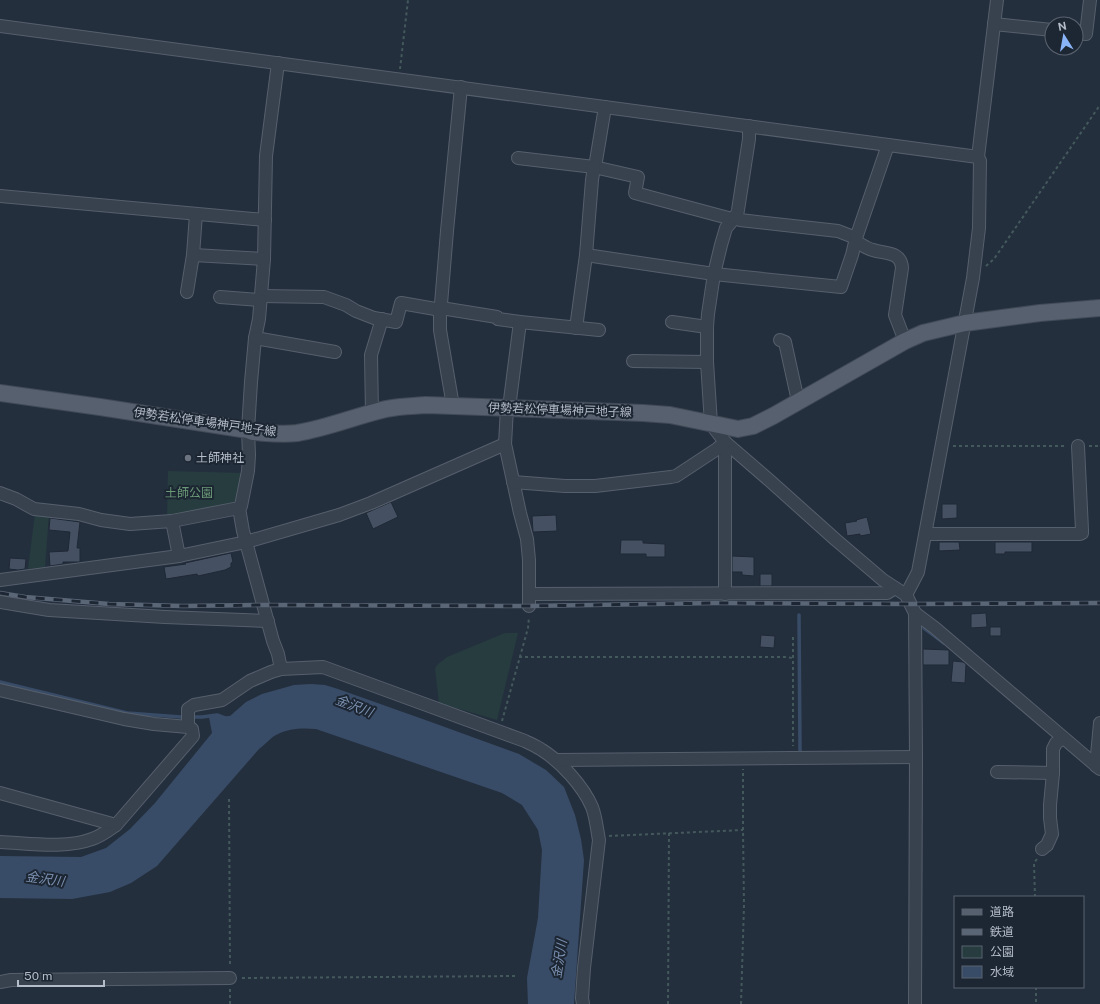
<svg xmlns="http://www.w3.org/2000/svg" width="1100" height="1004" viewBox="0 0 1100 1004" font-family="'Public Sans','Noto Sans JP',sans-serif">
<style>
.green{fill:#263c3f}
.water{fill:#394c67}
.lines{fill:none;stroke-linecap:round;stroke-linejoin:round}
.stream{stroke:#394c67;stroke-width:3.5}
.building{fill:#455162;stroke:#1f2835}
.minor-casing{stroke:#565f6c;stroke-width:14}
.major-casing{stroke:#414a57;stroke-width:18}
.path{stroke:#44595c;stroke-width:2;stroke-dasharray:3 3;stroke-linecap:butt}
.minor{stroke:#38414e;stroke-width:12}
.major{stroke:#56606e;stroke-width:16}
.rail-casing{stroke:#5a6575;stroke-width:4.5}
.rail{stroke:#1d2633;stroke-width:3;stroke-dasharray:9;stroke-linecap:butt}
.worship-dot{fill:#6b7280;stroke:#1d2633;stroke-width:1.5}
.labels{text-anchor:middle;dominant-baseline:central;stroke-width:4;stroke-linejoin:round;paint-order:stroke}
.street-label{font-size:12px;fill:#b4bcc9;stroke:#1d2633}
.poi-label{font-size:12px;fill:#b4bcc9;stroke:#1d2633;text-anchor:start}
.park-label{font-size:12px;fill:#6b9a76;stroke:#1d2633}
.water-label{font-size:13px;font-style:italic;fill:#7c92b1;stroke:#1d2633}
</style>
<rect width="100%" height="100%" fill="#242f3e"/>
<g class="green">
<polygon points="168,471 244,473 238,505 167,519"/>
<polygon points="35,513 49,514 45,567 28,569"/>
<polygon points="505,633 518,633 497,720 439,703 435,669 437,665 447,657"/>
</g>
<path class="water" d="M311 684 325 685 338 689 431 722 519 754 546 770 564 787 575 815 581 839 584 860 574 1004H528L527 978 538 918 542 850 538 830 522 805 502 793 316 729C303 728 289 728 276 735 270 738 265 745 259 749L157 866 131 883 110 892 72 899 0 898V856L81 857 106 848 130 829 155 803 212 733 209 717 230 716 246 702 262 694 294 685Z"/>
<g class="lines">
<g class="stream">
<polyline points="799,615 800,752"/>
<polyline points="924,628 944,643"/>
<polyline points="0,682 127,713 181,717 202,717 217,715 225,718"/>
</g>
</g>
<g class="building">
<polygon points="391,502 398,517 373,529 366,513"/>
<polygon points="942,504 957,504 957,518 942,519"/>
<polygon points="556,515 557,531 533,532 532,516"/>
<polygon points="867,517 871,534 860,536 860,534 847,536 845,523 857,521 856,520"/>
<polygon points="50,518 80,522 77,548 80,548 80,562 63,562 63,564 50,566 49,552 68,551 70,532 49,530"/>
<polygon points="621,540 643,540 643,543 665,544 665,557 646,557 646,554 620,554"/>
<polygon points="939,542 959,542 960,550 939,551"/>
<polygon points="995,542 1032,542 1032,552 1005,552 1005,554 995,554"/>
<polygon points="231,553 233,562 231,563 231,567 225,570 198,576 197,574 166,579 164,567 186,564 185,563"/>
<polygon points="732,556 754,557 754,576 742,575 742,572 732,572"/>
<polygon points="10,558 26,559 25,569 18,570 9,569"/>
<rect x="760" y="574" width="12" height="12"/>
<polygon points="986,613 987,627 971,628 971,614"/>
<rect x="990" y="627" width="11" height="9"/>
<polygon points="761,635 775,636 774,648 760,647"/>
<polygon points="923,649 949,650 949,665 923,665"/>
<polygon points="953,661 963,662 966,664 965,683 951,682"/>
</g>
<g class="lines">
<g class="minor-casing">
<g id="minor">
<polyline points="994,24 1052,30"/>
<polyline points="0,26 978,157"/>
<polyline points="1076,33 1086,34 1090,0"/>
<polyline points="278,63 266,156 264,259 259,319 255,338 251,382 248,430 249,455 248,471 241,506 239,508 243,531 273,641 278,654 281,669"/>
<polyline points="749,126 749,139 738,210 737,215 726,228 721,245 714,274 708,314 707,327 707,362 711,424 725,442 769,480 836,540 883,580 906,595 915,613 935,628 1100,769"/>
<polyline points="518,158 594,167 638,177 635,193 732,219"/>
<polyline points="595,167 605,107"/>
<polyline points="0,196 265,220"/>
<polyline points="735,216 740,220 838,231 856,238"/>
<path d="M855 241C861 244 867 249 873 250 885 254 901 251 902 268L895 315 905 341"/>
<polyline points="193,255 264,259"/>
<polyline points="586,255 714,274 841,287 852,255 856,238 888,145"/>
<polyline points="187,292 193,255 196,214"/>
<polyline points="261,296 324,297 346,305 356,311 374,318 396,322 401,303 441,310"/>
<polyline points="220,297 260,300"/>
<polyline points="441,308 497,317 498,319 520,322 599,330"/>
<polyline points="672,322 707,327"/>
<polyline points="576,328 586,255 592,180 594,167"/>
<polyline points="255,338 335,352"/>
<polyline points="780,340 785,342 798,401"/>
<polyline points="633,361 707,362"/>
<polyline points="453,406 440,330 440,316 447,231 461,87"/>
<polyline points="507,408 505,444 520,513 527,539 529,560 529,606"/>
<polyline points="509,408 520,322"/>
<polyline points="372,413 371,355 382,319"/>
<polyline points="725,442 725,594"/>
<polyline points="513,482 565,486 595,486 671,477 676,476 717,449 725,442"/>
<polyline points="0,493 16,499 34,509 79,514 101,520 130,524 172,521 239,508"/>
<polyline points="172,521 179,556"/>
<polyline points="926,534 1080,534 1082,533 1082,530 1078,446"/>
<polyline points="0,580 179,556 246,542 339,515 371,503 505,444"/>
<polyline points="530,594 887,593 895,588"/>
<polyline points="906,595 918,572 973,278 979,228 980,161 978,157 997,0"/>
<polyline points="0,602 49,610 165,617 268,621"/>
<path d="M0 690 124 719 154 724 188 727 192 729 193 736 116 825C109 830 101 836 92 839 66 849 28 843 0 842"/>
<path d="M188 727V709L194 705 222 700 250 681 271 672 281 669 323 667 525 741C531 744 536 746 542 750 561 762 583 786 592 807 596 817 597 830 599 840L584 968 582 998 583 1004"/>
<polyline points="556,760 916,757"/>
<polyline points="1096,766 1100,723"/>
<polyline points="997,772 1053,773 1053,749 1056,743 1063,738"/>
<polyline points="0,793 116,825"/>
<polyline points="1042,849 1047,845 1052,834 1050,818 1050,805 1053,773"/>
<polyline points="0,982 11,980 230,978"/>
<polyline points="915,1004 916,757 915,613"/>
</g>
</g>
<g class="major-casing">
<path id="major" d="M0 393 100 407 248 430 253 432C268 433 282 435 297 433 327 428 356 416 386 409 399 406 413 406 426 405L643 413 670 415 738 429 753 426 773 416 905 341 923 333 965 323 1040 313 1100 308"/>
</g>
<g class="path">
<polyline points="400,69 408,0"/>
<polyline points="986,266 994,259 1100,105"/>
<polyline points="953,446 1066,446"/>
<polyline points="1089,446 1100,446"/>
<polyline points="793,637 793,746"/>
<polyline points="519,657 785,657 793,658"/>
<polyline points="502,721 528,628 529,617"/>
<polyline points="229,799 230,966"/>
<polyline points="609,836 743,830"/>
<polyline points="1035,897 1034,863 1037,859"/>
<polyline points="242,978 517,976"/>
<polyline points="1036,987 1036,1004"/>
<polyline points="230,1004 230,989"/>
<polyline points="668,1004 669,833"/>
<polyline points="741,1004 744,905 743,830 743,769"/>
</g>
<use href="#minor" class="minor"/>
<use href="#major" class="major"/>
<g class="rail-casing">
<polyline id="rail" points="0,593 25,597 109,604 183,606 264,605 529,606 716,603 910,604 1100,603"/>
</g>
<use href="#rail" class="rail"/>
</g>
<circle class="worship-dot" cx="188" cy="458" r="4"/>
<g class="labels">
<g class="street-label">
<text transform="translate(560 410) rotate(2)">伊勢若松停車場神戸地子線</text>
<text transform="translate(205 422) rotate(8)">伊勢若松停車場神戸地子線</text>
</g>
<g class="poi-label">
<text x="196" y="458">土師神社</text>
</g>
<g class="park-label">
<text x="189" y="493">土師公園</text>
</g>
<g class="water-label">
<text transform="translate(354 706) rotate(21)">金沢川</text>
<text transform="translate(45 879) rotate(8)">金沢川</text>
<text transform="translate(559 959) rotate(-81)">金沢川</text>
</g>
</g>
<rect x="954" y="896" width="130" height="92" fill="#1d2633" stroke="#59626f"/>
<rect x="962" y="909" width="20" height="6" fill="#56606e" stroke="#59626f"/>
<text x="990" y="916" font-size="12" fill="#b4bcc9">道路</text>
<rect x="962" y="929" width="20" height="6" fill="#5a6575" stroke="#59626f"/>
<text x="990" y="936" font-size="12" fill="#b4bcc9">鉄道</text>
<rect x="962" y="946" width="20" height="12" fill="#263c3f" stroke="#59626f"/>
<text x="990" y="956" font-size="12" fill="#b4bcc9">公園</text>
<rect x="962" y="966" width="20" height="12" fill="#394c67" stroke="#59626f"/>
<text x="990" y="976" font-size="12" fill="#b4bcc9">水域</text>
<g transform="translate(1064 36) rotate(349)"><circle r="19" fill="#1d2633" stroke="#59626f"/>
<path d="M0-3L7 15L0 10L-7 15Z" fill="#8ab4f8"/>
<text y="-6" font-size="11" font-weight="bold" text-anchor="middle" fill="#b4bcc9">N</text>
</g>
<path d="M18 980v6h86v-6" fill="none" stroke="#b4bcc9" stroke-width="2"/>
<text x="24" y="980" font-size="12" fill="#b4bcc9" stroke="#1d2633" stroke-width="3" paint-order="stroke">50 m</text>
</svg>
